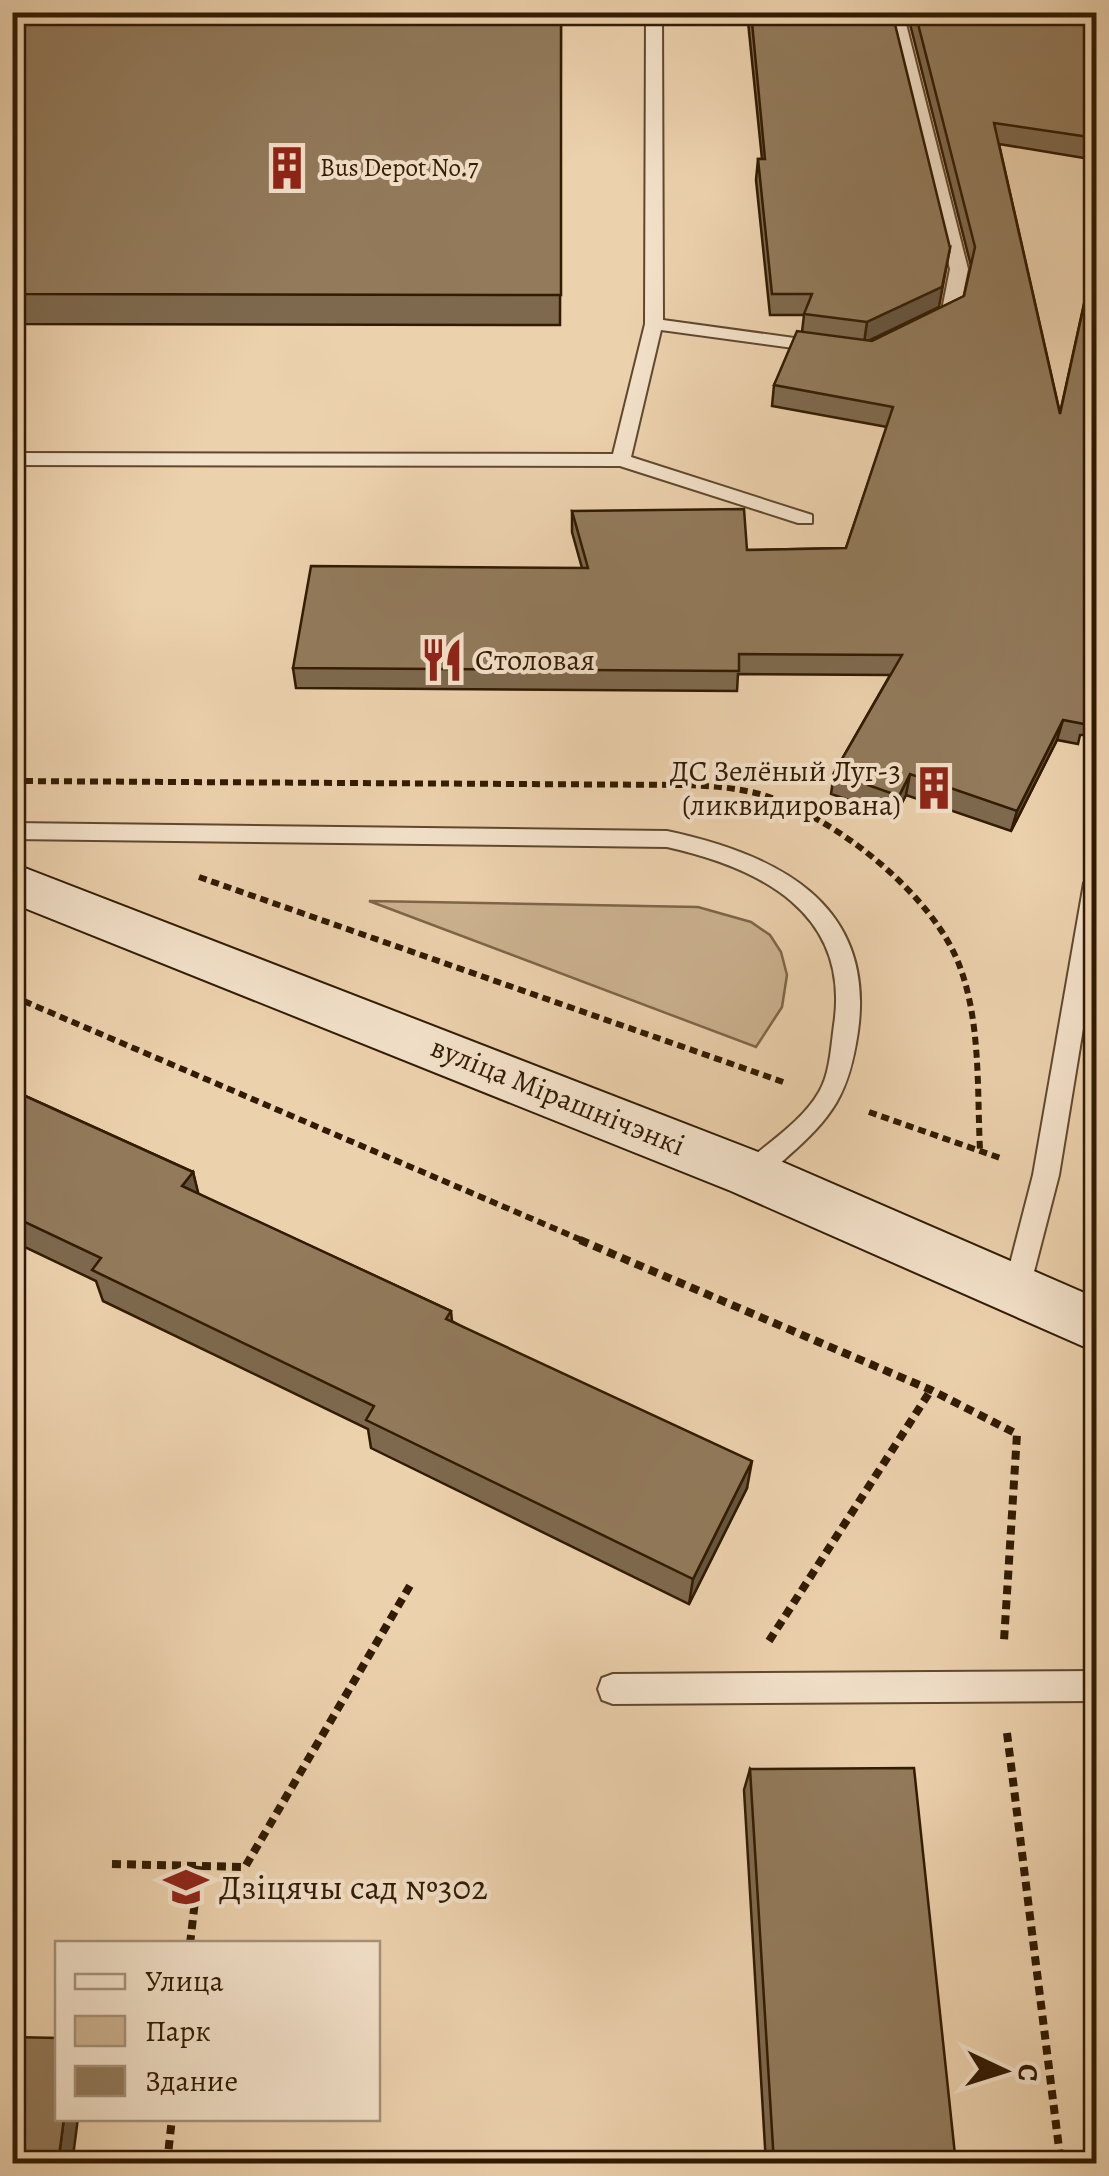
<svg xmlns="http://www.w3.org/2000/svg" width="1109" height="2176" viewBox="0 0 1109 2176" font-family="Alegreya,serif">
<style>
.green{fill:#ccb290;stroke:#7e6649;stroke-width:2.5}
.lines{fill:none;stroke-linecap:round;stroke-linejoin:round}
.lane-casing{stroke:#60482d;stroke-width:4}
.secondary-casing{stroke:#311b02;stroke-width:4}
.path-far1{stroke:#311b02;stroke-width:6;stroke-dasharray:8 5;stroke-linecap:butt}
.path{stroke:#311b02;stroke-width:8;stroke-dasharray:9 6;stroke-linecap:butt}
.lane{fill:#f3e1ca;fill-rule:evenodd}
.secondary{fill:#f3e1ca;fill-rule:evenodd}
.wall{fill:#7e694e;stroke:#311b02;stroke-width:2.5}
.shaded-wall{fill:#665540;stroke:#311b02;stroke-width:2.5}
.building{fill:#927a5b;stroke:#311b02;stroke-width:2.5}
.labels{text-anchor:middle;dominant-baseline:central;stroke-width:8;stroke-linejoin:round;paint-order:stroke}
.far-poi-label{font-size:25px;fill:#311b02;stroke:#f3e1ca;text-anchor:start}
.poi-label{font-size:30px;fill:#311b02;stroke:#f3e1ca;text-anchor:start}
.street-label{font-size:30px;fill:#311b02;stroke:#f3e1ca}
.near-poi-label{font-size:35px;fill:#311b02;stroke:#f3e1ca;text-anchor:start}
</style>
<rect width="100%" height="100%" fill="#ecd1ad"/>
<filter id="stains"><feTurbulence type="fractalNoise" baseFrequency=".002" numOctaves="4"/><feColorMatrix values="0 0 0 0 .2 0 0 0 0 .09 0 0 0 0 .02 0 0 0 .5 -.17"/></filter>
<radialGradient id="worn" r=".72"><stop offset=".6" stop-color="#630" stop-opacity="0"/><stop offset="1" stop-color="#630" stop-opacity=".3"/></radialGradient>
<polygon class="green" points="369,901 698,907 751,922 770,935 781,952 787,975 782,1007 756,1047"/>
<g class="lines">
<g class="lane-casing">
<g id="lane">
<polygon points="646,12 662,12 663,320 823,342 832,347 823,352 661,330 631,457 812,515 812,523 798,523 620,466 12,465 12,453 613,454 645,324"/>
<polygon points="888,12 903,12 968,269 959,313 931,328 922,323 942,310 950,269"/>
<path d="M12 823 667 831C775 854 876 902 858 1031 849 1094 833 1117 785 1159 772 1170 760 1188 742 1182L738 1174 742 1166C767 1143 802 1122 819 1092 830 1074 831 1046 834 1025 851 913 761 868 667 847L12 839Z"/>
<polygon points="1096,874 1096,949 1059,1175 1029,1291 1025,1299 1016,1303 1007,1299 1003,1291 1033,1175 1084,883"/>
<polygon points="1096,1671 1096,1701 613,1704 602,1700 598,1689 602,1678 613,1674"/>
</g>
</g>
<g class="secondary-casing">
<polygon id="secondary" points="12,863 771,1157 1096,1298 1096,1352 731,1191 12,903"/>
</g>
<g class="path-far1">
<path d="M12 781 687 785C713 786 739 788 763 795 836 818 934 895 960 967 981 1024 977 1091 980 1150"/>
<polyline points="199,877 786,1083"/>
<polyline points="12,996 586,1242"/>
<polyline points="869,1112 1003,1159"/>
</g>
<g class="path">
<polyline points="580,1240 931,1390 1017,1434 1004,1641"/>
<polyline points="769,1641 931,1390"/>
<polyline points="1007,1733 1061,2164"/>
<polyline points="112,1864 245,1867 411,1584"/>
<polyline points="190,1944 199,1866"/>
<polyline points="167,2164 172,2118"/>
</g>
<use href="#lane" class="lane"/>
<use href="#secondary" class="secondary"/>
</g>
<g class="wall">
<polygon points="12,12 561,12 560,325 12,324"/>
<polygon points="747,12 892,12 939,307 870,340 872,341 964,296 971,266 907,12 1096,12 1096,160 999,144 1060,413 1096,249 1096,735 1080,735 1078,744 1057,740 1011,831 906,795 895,816 831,794 834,773 890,675 738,674 737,691 296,688 293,668 582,568 572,532 572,511 747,550 846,548 887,427 772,406 774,385 802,332 804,315 770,315 756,180 758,159 762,159"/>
<polygon points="12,1090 193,1172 198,1194 451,1311 452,1321 747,1488 689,1604 371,1448 368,1429 103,1301 96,1281 12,1241"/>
<polygon points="750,1769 956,2164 766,2164 744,1790"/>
</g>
<g class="shaded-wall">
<polygon points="950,248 939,307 864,343 867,322"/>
<polygon points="1063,720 1057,740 1011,831 1017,811"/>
<polygon points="910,774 906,795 895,816 899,796"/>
<polygon points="193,1172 201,1204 182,1186"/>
<polygon points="752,1461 747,1488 689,1604 693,1579"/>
<polygon points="64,2118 78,2118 72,2164 58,2164"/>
</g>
<g class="building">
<polygon points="12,12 561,12 561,295 12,294"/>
<polygon points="751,12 892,12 950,248 942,287 867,322 804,314 812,294 772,294 758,159 765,159"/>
<polygon points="915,12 1096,12 1096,138 994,123 1060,414 1096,250 1096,715 1086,715 1084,724 1063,720 1017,811 910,774 899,796 834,773 902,655 739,654 739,671 293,668 311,566 588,568 572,511 744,509 747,550 846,548 893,407 774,385 797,331 872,341 964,296 975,247"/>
<polygon points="12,1090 193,1172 182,1186 451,1311 446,1319 752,1461 693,1579 366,1420 374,1406 92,1270 101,1258 12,1216"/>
<polygon points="914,1768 956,2164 774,2164 750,1769"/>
<polygon points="12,2037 58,2038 58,2118 64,2118 58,2164 12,2164"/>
</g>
<defs>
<g id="building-bare" transform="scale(3.45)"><path d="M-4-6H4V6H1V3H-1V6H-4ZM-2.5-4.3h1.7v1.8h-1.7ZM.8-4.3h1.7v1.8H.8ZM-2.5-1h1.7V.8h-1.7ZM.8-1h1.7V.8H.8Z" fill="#8f2418" stroke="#f3e1ca" stroke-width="2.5" paint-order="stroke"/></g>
<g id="restaurant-bare" transform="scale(3.45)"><path d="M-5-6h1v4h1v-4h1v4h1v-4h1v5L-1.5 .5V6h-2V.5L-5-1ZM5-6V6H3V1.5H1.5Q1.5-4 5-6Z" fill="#8f2418" stroke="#f3e1ca" stroke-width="2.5" paint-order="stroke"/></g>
<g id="school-bare" transform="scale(3.45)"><path d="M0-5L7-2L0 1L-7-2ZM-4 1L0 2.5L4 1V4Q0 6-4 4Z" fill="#8f2418" stroke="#f3e1ca" stroke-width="2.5" paint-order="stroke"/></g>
</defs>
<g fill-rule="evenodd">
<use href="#building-bare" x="287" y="168"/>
<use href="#restaurant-bare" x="442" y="660"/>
<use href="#building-bare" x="934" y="788"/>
<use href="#school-bare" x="186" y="1887"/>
</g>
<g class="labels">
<g class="far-poi-label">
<text x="320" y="168">Bus Depot No.7</text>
</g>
<g class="poi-label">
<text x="475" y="660">Столовая</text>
<text x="901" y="771" text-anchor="end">ДС Зелёный Луг-3<tspan x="901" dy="34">(ликвидирована)</tspan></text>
</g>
<g class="street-label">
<text transform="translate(558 1096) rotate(22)">вуліца Мірашнічэнкі</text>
</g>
<g class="near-poi-label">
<text x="219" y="1887">Дзіцячы сад №302</text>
</g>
</g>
<rect width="1109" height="2176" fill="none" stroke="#ecd1ad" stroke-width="50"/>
<rect x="15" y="15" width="1079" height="2146" fill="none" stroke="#311b02" stroke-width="5"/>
<rect x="25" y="25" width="1059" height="2126" fill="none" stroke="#311b02" stroke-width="2.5"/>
<rect x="55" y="1941" width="325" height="180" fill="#f3e1ca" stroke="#a5927a" stroke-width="2.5"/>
<rect x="75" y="1974" width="50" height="15" fill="#f3e1ca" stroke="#a5927a" stroke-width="2.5"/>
<text x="145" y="1991" font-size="30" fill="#311b02">Улица</text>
<rect x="75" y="2016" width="50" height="30" fill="#ccb290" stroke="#a5927a" stroke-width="2.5"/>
<text x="145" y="2041" font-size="30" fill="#311b02">Парк</text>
<rect x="75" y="2066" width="50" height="30" fill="#927a5b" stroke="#a5927a" stroke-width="2.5"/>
<text x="145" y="2091" font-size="30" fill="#311b02">Здание</text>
<g transform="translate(1004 2071) rotate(94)" stroke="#f3e1ca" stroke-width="8" paint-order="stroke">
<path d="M0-8L18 38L0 25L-18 38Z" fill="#311b02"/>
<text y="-15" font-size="28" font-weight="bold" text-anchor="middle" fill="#311b02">С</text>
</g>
<rect width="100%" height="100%" filter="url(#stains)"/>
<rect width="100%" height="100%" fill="url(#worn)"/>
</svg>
